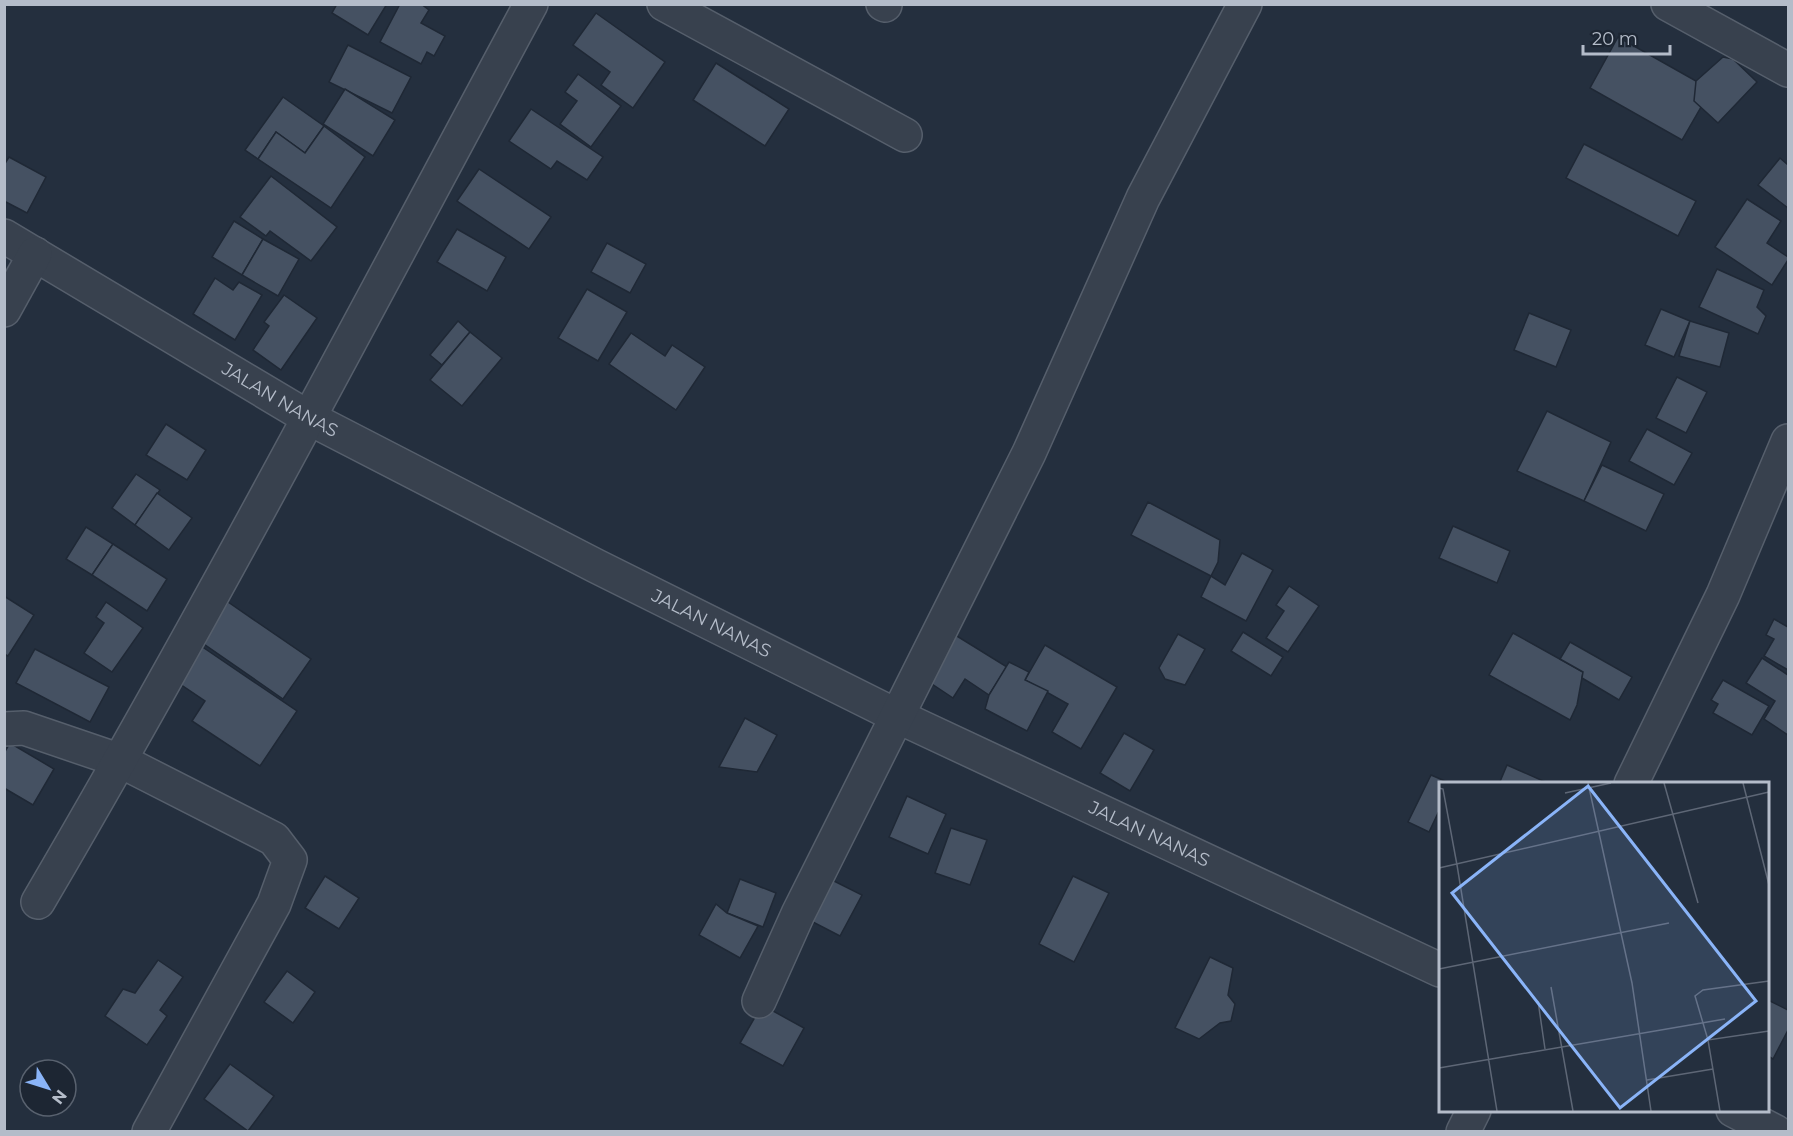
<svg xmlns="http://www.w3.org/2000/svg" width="1793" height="1136" viewBox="0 0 1793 1136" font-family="Montserrat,sans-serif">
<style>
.building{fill:#455162;stroke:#1f2835;stroke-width:1.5}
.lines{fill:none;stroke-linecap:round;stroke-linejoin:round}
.street-casing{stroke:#565f6c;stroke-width:36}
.street{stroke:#38414e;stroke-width:33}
.labels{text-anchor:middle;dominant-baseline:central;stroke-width:4.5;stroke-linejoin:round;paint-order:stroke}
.street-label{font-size:18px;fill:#b4bcc9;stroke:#1d2633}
.inset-road{fill:none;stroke:#5e6776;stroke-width:1.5}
.view{fill:#8ab4f8;fill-opacity:0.15;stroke:#8ab4f8;stroke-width:3}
.inset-edge{fill:none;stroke:#b4bcc9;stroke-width:3}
</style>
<rect width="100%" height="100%" fill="#242f3e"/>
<g class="building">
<polygon points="337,4 387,4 368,35 332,13"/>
<polygon points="400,4 421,4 429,10 421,23 445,36 434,56 427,52 421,64 380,42"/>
<polygon points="596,13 665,62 633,108 601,85 610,72 573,45"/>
<polygon points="1618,37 1696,81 1701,107 1682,140 1590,88"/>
<polygon points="348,45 411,77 392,113 329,82"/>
<polygon points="1723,57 1733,59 1757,82 1718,123 1694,101 1696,81"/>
<polygon points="716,63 789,109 765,146 693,100"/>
<polygon points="578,74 621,106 591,147 560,124 577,101 565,92"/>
<polygon points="345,89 395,120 373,156 323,124"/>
<polygon points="283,97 324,126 305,153 276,132 258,159 245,150"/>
<polygon points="531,109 603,157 587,180 557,161 551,169 509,141"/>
<polygon points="324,126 365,157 331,208 258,159 276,132 305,153"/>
<polygon points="1584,144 1696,201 1678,236 1566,178"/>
<polygon points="9,157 46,177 27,213 4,201 4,165"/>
<polygon points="1780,158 1788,165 1788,208 1758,185"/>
<polygon points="479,169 551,217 529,249 457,201"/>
<polygon points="271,176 337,227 311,261 270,231 266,236 240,217"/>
<polygon points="1747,199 1781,221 1767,243 1788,257 1788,260 1772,285 1715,247"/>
<polygon points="234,221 263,239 242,275 212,257"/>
<polygon points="457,229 506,257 487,291 437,262"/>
<polygon points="263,239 299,259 278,296 242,275"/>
<polygon points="607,243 646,264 630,293 591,272"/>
<polygon points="1717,269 1764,290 1757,307 1766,316 1758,334 1699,307"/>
<polygon points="215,278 233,290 239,282 262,295 235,340 193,314"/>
<polygon points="587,289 627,312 598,361 558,338"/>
<polygon points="284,295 317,318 281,370 253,350 269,326 264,322"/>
<polygon points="1661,309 1690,321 1674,357 1645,345"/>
<polygon points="1529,313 1571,330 1556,367 1514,350"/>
<polygon points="458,321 470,332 442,365 430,355"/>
<polygon points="1690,321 1729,333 1720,367 1679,356"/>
<polygon points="470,332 502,358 462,406 430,380"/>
<polygon points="631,333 665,356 672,345 705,367 676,410 609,364"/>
<polygon points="1677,377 1707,392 1686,433 1656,418"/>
<polygon points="1547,411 1611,442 1584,501 1517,471"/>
<polygon points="166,424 206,450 187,480 146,455"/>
<polygon points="1647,429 1692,453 1674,485 1629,461"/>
<polygon points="1602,465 1664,494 1646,531 1584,501"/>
<polygon points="136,474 160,490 135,525 112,508"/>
<polygon points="157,493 192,518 169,550 135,525"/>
<polygon points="1148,502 1220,540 1218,562 1211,576 1131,535"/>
<polygon points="1453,526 1510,551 1497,583 1439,558"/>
<polygon points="86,527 113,544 92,575 66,559"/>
<polygon points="113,544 167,579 147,611 92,575"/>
<polygon points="1242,553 1273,570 1246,621 1201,597 1211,576 1225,585"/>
<polygon points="1289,586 1319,606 1288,652 1266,638 1284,611 1276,605"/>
<polygon points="4,596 34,615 8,656 4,654"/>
<polygon points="106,602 143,628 112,672 84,653 104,623 96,617"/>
<polygon points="228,602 311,659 283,699 201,642"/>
<polygon points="1774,619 1788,627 1788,670 1764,656 1774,639 1766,635"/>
<polygon points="1243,632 1283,657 1271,676 1231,651"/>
<polygon points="952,633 1007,667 989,695 965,679 953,698 923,678"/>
<polygon points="1513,633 1583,672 1577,705 1570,720 1489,675"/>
<polygon points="1178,634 1205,649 1185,685 1165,679 1159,668"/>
<polygon points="1570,642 1632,677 1619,700 1582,678 1583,672 1560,659"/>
<polygon points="1045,645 1117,687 1081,749 1052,732 1068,704 1025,680"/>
<polygon points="201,646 297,711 260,766 192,721 205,701 177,682"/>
<polygon points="35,649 109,687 90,722 16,683"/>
<polygon points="1762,658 1788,675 1788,735 1764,719 1775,701 1746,683"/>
<polygon points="1009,662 1029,672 1025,680 1048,691 1027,731 985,709 989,695"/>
<polygon points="1723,680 1769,706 1752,735 1713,713 1718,704 1711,700"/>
<polygon points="745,718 777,735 757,772 719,767"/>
<polygon points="1124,733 1154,750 1130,791 1100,773"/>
<polygon points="10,743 54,769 33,805 4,788 4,753"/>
<polygon points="1507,765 1550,784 1499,784"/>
<polygon points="1431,775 1452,784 1440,784 1440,814 1438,813 1429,832 1408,822"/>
<polygon points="907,796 946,814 928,854 889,837"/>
<polygon points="951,828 987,840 970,885 935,873"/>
<polygon points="325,876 359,898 339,929 305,908"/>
<polygon points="1073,876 1109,893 1074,962 1039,944"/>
<polygon points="740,879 776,893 763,927 727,913"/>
<polygon points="830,879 862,895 840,936 809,920"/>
<polygon points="716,904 727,913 758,926 740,958 699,935"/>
<polygon points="1210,957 1233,968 1228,995 1235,1004 1231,1021 1220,1023 1199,1039 1175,1028"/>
<polygon points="158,960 183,977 160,1010 167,1016 147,1045 105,1016 123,989 135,993"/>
<polygon points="287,971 315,992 293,1023 264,1002"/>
<polygon points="1768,1000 1788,1010 1788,1030 1773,1059 1768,1056"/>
<polygon points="762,1005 804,1028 783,1066 740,1043"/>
<polygon points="230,1064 274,1096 248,1131 204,1099"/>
</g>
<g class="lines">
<g class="street-casing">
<g id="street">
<polyline points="664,4 905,135"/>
<polyline points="883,4 885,5"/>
<polyline points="1668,4 1788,70"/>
<path id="s1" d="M4 236 309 418 596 566 897 716 1440 970"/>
<polyline points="4,310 35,254"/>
<polyline points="4,729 24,728 121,761 274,839 290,860 274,904 149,1132"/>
<polyline points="1631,784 1723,595 1788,441"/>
<path d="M38 902C211 607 369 305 531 4"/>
<polyline points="759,1001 798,914 1029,453 1143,198 1245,4"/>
<polyline points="1733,1110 1776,1132"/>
<polyline points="1463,1132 1474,1110"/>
</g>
</g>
<use href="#street" class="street"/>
</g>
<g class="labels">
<g class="street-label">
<text stroke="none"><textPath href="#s1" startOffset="321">JALAN NANAS</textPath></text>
<text stroke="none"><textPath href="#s1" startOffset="807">JALAN NANAS</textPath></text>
<text stroke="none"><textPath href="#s1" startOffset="1293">JALAN NANAS</textPath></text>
</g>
</g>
<g transform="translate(1439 782)">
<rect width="330" height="330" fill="#242f3e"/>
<path class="inset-road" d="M149 1 193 201 212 329M225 1 259 121M304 1 330 103M0 6 4 7 18 83 58 329M126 11 172 1M0 86 330 10M0 187 230 141M330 199 264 208 256 214 269 258 330 249M112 205 134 329M99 219 106 267M269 258 281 329M0 286 286 237M208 298 274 287"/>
<path class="view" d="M149 4 317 219 181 326 13 111Z"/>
<rect width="330" height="330" class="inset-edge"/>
</g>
<rect width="1793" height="1136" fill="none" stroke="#b4bcc9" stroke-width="12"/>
<g transform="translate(48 1088) rotate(128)"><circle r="28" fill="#1d2633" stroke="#59626f" stroke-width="1.5"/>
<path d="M0-4.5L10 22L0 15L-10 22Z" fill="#8ab4f8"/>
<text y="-9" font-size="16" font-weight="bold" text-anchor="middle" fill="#b4bcc9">N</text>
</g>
<path d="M1583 45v9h87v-9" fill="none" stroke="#b4bcc9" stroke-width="3"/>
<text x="1592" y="45" font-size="18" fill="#b4bcc9" stroke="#1d2633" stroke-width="4.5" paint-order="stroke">20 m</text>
</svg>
